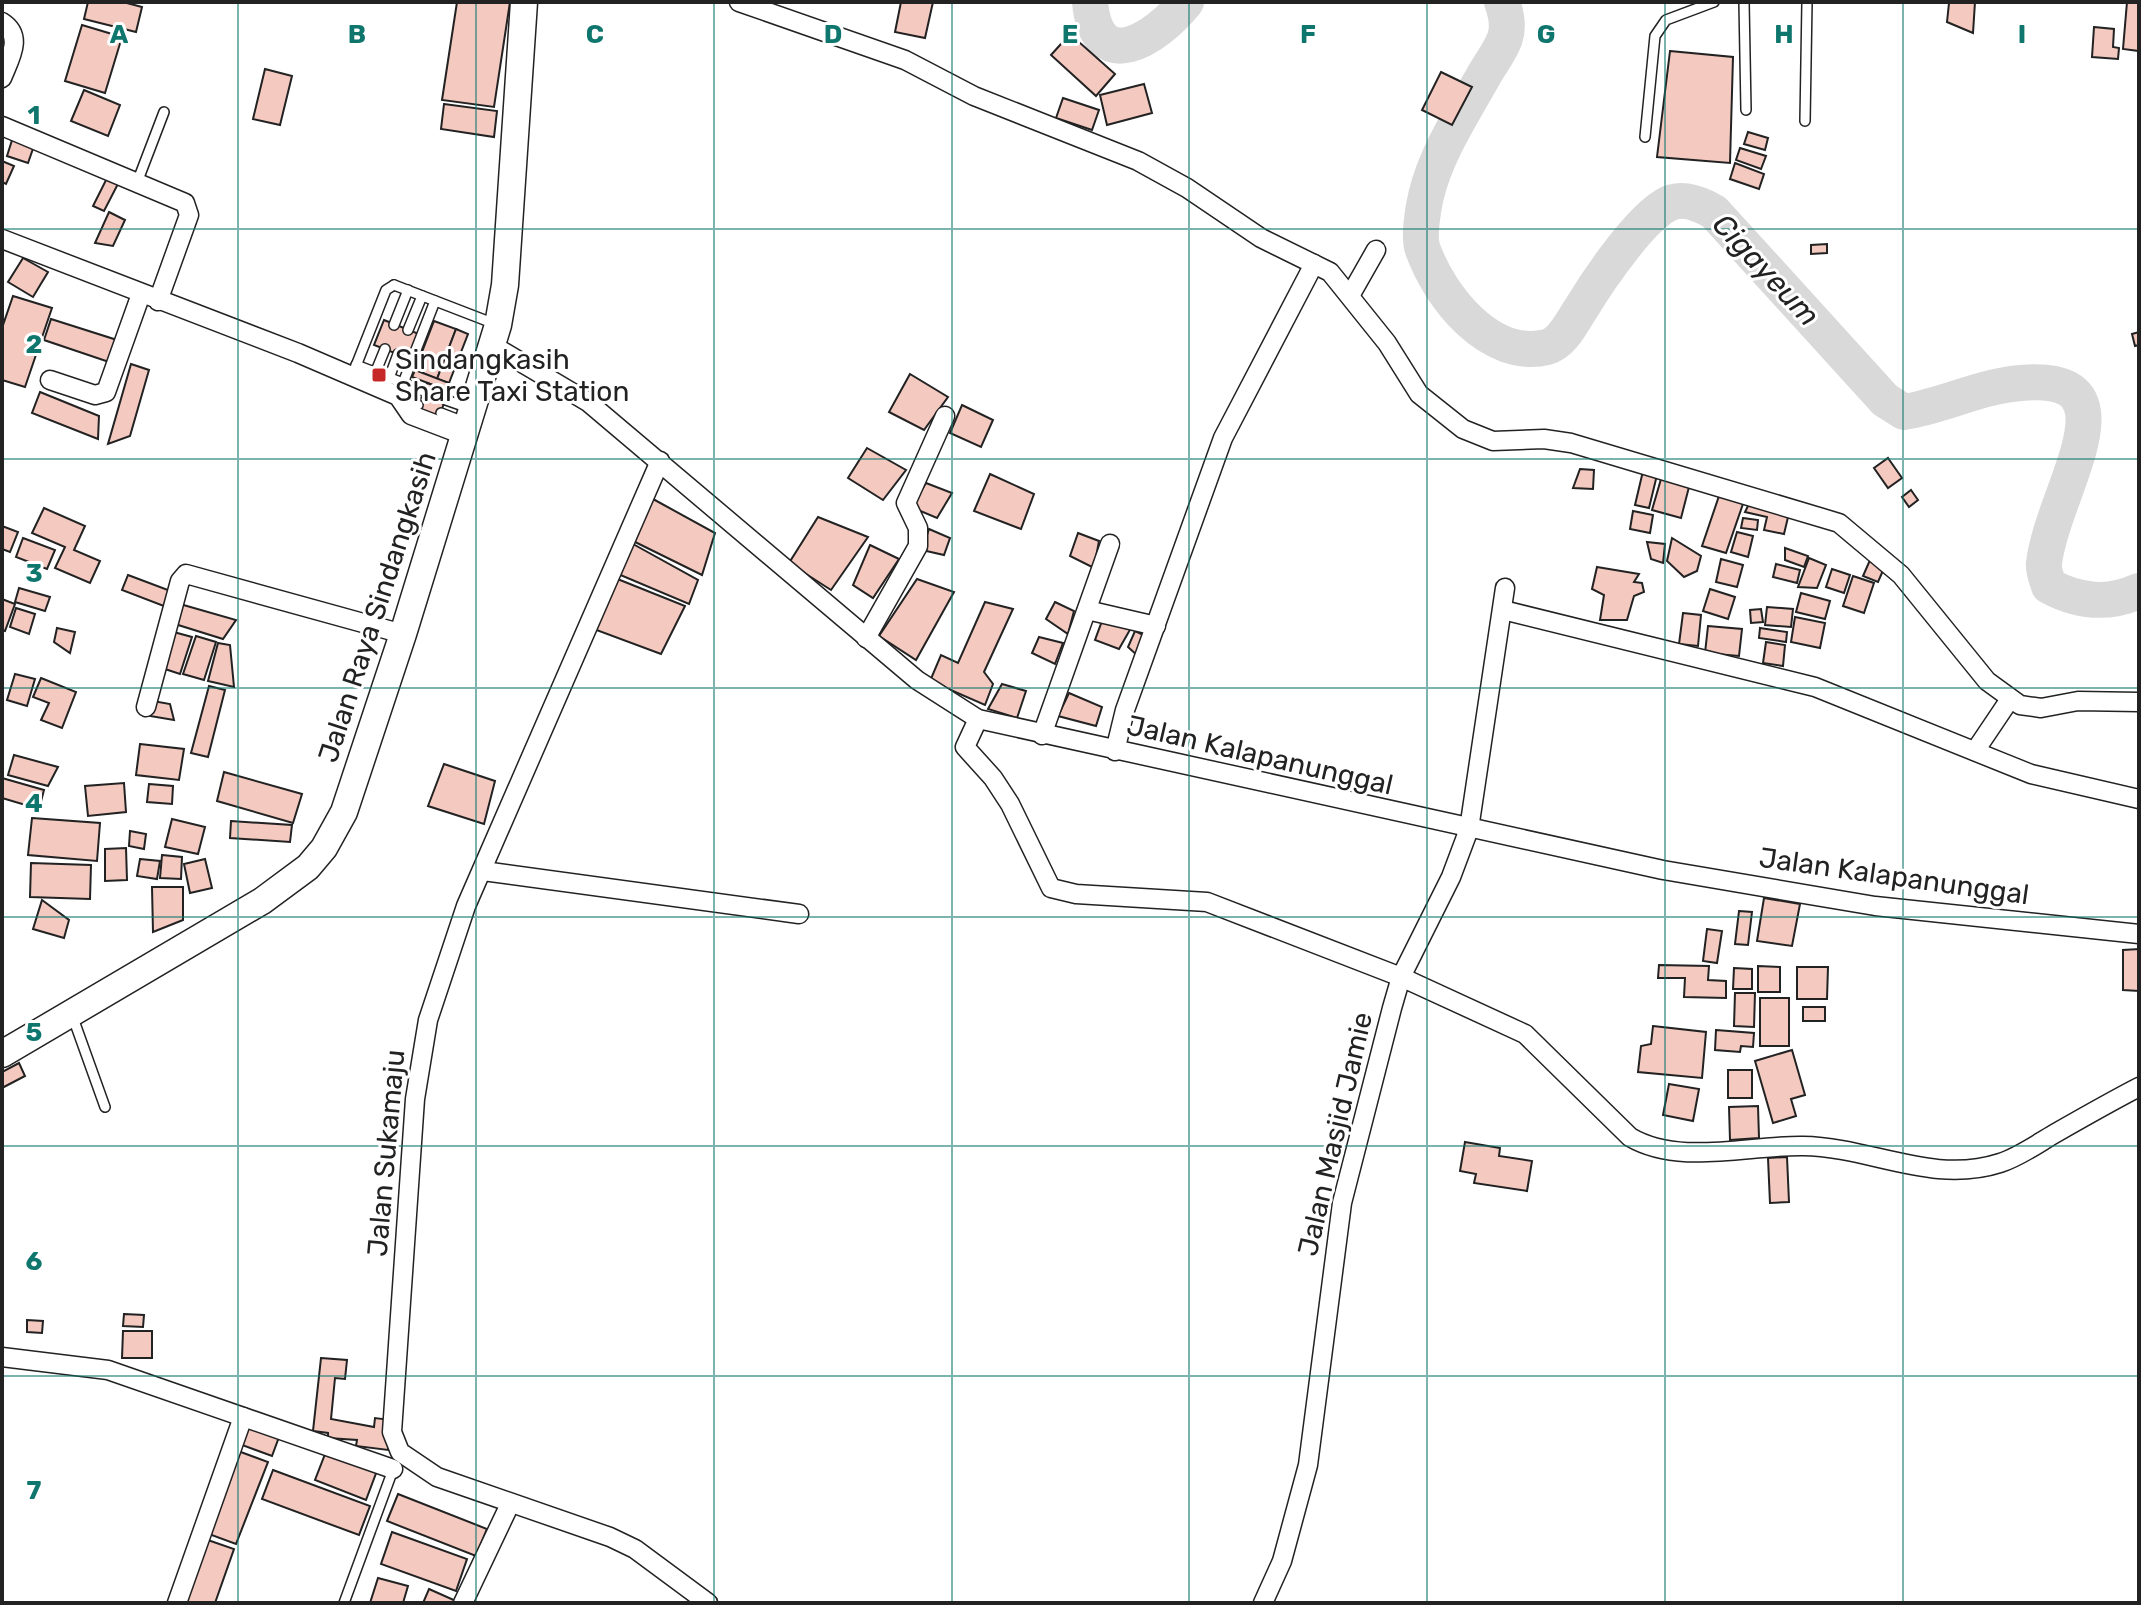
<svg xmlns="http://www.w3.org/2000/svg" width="2141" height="1605" viewBox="0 0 2141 1605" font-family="Rubik,sans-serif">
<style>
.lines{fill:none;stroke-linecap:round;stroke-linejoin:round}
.river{stroke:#d9d9d9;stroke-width:36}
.building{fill:#f3c9c0;stroke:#222;stroke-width:2}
.lane-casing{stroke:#222;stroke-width:12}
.street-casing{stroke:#222;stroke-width:21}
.secondary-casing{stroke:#222;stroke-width:29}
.lane{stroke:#fff;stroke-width:9}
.street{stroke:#fff;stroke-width:18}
.secondary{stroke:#fff;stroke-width:26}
.grid{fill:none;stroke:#0f766e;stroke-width:2;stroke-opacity:0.55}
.poi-dot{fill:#c62828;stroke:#fff;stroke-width:3}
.labels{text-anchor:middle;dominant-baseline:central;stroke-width:6;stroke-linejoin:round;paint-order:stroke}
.poi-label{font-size:28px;fill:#222;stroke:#fff;text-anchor:start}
.street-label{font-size:28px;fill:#222;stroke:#fff}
.water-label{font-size:30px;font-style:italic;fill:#222;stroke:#fff}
.grid-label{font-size:26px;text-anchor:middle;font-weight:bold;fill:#0f766e;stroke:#fff;stroke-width:6;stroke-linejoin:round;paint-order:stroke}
</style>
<rect width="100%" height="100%" fill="#fff"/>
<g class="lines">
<g class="river">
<path d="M1090 2C1097 78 1156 39 1186 2"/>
<path d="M1502 2C1506 13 1509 26 1505 38 1501 50 1491 63 1484 75 1463 113 1436 153 1426 196 1423 209 1418 238 1423 250 1440 297 1490 361 1547 347 1563 343 1573 320 1582 307 1597 282 1646 209 1673 202 1687 198 1702 205 1714 212L1885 400 1904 412C1944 406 1980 386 2021 383 2141 372 2053 489 2044 563 2043 571 2047 579 2049 586 2079 602 2108 605 2139 591"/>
</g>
</g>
<g class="building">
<polygon points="88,2 123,2 142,7 136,32 84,19"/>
<polygon points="457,2 510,2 494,107 442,100"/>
<polygon points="901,2 933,2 925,38 895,32"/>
<polygon points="1938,2 1975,2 1973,33 1947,22 1949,3"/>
<polygon points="2127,2 2139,2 2139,51 2123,49"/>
<polygon points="82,25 122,37 105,93 65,81"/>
<polygon points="2094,27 2114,29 2113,47 2119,48 2118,59 2092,57"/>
<polygon points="1070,34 1115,74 1096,96 1051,55"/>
<polygon points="1670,51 1733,57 1730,163 1657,157"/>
<polygon points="265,69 292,76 280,125 253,119"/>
<polygon points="1441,72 1472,87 1452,125 1422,110"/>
<polygon points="1144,84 1152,113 1107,125 1100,95"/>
<polygon points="84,90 120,105 108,136 71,121"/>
<polygon points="1063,98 1099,110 1092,130 1056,118"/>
<polygon points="444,104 497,111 494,137 441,129"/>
<polygon points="1748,132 1768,138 1765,150 1744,144"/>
<polygon points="13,137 35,143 28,163 7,156"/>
<polygon points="1740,148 1766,156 1761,169 1736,160"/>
<polygon points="2,161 14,166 6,184 2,182"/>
<polygon points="1735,163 1764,174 1759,189 1730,179"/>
<polygon points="108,176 119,182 104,211 93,206"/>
<polygon points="109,212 125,220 113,246 95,243"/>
<polygon points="1827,244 1827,253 1811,254 1811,245"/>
<polygon points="23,258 48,272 33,297 8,282"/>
<polygon points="13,296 52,308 25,387 2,380 2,328"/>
<polygon points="51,319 117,340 109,362 44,340"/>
<polygon points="384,320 419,334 410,359 374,345"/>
<polygon points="434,321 456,329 437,379 415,370"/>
<polygon points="456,329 468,334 449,383 437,379"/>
<polygon points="2139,332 2139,345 2135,346 2132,334"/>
<polygon points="131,364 149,370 130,436 108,444"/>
<polygon points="415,370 449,383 446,390 412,377"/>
<polygon points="910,374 948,397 924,430 889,412"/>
<polygon points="427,383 449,391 437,421 415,413"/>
<polygon points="40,392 99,416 98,439 32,413"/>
<polygon points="962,405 993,420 981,447 950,433"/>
<polygon points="867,448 906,470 883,500 848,478"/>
<polygon points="1888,458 1902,478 1888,488 1874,468"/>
<polygon points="1580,469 1594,470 1593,489 1573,488"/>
<polygon points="1643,471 1657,475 1649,508 1635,505"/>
<polygon points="990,474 1034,494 1021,529 974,511"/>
<polygon points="1661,479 1689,487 1681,518 1652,510"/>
<polygon points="926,483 952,493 937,518 911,507"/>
<polygon points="1911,490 1918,500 1909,507 1902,497"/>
<polygon points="1720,493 1744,501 1726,553 1702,546"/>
<polygon points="653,499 715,533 702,575 631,540"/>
<polygon points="1749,504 1789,513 1784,534 1764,530 1767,517 1745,512"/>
<polygon points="44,508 85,526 74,550 100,561 90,583 55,568 65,547 32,533"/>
<polygon points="1633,511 1653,515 1650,533 1630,529"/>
<polygon points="818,517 868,537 831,590 789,563"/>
<polygon points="1743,518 1758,520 1757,530 1741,528"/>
<polygon points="2,526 18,532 10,552 2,549"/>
<polygon points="929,529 950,538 944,555 922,550"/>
<polygon points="1737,532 1753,536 1748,557 1731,552"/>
<polygon points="1078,533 1099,541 1094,568 1070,556"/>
<polygon points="23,538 55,550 47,569 16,557"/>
<polygon points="1672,538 1701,556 1697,571 1684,577 1667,561"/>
<polygon points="1647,542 1665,544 1663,563 1651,559"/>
<polygon points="633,544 698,580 689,604 618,574"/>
<polygon points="870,545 899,559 873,598 853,585"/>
<polygon points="1785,548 1808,556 1804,567 1785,560"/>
<polygon points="1809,558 1826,565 1817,588 1798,587"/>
<polygon points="1721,559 1743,565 1737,587 1716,582"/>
<polygon points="1870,560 1885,566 1878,582 1863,576"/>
<polygon points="1776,564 1800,570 1797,583 1773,577"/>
<polygon points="1597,567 1639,574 1634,582 1642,583 1644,592 1634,596 1627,620 1600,620 1604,595 1592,589"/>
<polygon points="1832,569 1850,575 1844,593 1826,587"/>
<polygon points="128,575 176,593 169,608 122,590"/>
<polygon points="1853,576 1874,583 1864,613 1843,606"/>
<polygon points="615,578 685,606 661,654 591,628"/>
<polygon points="917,579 954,592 916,660 879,636"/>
<polygon points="19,588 50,597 45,611 15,602"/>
<polygon points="1710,589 1735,597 1728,619 1703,611"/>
<polygon points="1801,593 1830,601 1825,619 1796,612"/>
<polygon points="2,599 15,604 5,631 2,630"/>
<polygon points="985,602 1013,609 984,672 993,684 985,705 930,681 941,655 958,663"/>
<polygon points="1055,602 1074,611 1068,634 1046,619"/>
<polygon points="180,604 236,620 223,639 175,624"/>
<polygon points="1767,607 1793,609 1791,627 1765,625"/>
<polygon points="16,608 35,614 29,634 10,627"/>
<polygon points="1761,609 1763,622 1751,623 1750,610"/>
<polygon points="1683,613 1701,615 1698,646 1679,644"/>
<polygon points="1795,617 1825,623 1820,648 1791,642"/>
<polygon points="1102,621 1131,628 1119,649 1095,640"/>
<polygon points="1708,626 1742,629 1739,656 1705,653"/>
<polygon points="57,628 75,632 70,653 54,642"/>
<polygon points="1760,628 1787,632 1786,642 1759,638"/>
<polygon points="170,631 192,637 180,674 159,667"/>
<polygon points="1135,631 1150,638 1139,657 1128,647"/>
<polygon points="196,636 216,642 204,680 183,674"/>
<polygon points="1039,637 1063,643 1055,664 1032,653"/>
<polygon points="1766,642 1785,645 1783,666 1763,663"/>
<polygon points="218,643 230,645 234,687 208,681"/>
<polygon points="15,674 35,679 27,706 7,700"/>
<polygon points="41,678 76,692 62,728 41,720 49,703 33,697"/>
<polygon points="1002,684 1026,691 1017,718 988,709"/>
<polygon points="209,686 225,690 208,757 191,753"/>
<polygon points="1069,693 1102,707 1096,726 1058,716"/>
<polygon points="153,701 170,704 174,720 150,716"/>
<polygon points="140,744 184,749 179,780 136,775"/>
<polygon points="14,755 58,767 48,786 8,775"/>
<polygon points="444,764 495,781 484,824 428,806"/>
<polygon points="224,772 302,794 293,823 217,801"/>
<polygon points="2,778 44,790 39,809 2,798"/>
<polygon points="124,783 126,812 88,816 85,786"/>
<polygon points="149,784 173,786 172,804 147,802"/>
<polygon points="32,818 100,823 97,861 28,855"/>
<polygon points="172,819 205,827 198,854 165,847"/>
<polygon points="231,821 292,825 290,842 230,838"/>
<polygon points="130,831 146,834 144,849 129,846"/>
<polygon points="126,848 127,880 105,881 105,849"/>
<polygon points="162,855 182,857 181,879 160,878"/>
<polygon points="140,859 160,861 157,879 137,876"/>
<polygon points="205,859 212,888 190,893 184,864"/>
<polygon points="31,863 91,865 90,899 30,897"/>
<polygon points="152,887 183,887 183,920 153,932"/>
<polygon points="1764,898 1800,904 1792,946 1757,941"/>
<polygon points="42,900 69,920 64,938 33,929"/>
<polygon points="1739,911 1752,912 1748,945 1735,944"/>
<polygon points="1707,929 1722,931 1717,963 1703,961"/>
<polygon points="2139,949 2139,991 2123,990 2123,950"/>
<polygon points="1659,965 1709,966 1708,980 1726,981 1726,998 1684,997 1685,978 1658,978"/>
<polygon points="1758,966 1780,967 1780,992 1758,992"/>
<polygon points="1797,967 1828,967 1827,999 1797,999"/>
<polygon points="1734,968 1752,969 1752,989 1733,989"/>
<polygon points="1735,993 1755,993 1754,1027 1734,1026"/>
<rect x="1760" y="998" width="29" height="48"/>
<rect x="1803" y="1007" width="22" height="14"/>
<polygon points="1653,1026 1706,1032 1702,1078 1638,1072 1641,1046 1651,1044"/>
<polygon points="1716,1030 1754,1033 1753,1047 1741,1046 1740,1052 1715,1050"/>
<polygon points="1792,1050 1805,1095 1791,1099 1796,1116 1773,1123 1755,1061"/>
<polygon points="19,1063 25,1076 2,1088 2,1072"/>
<rect x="1728" y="1070" width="24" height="28"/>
<polygon points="1669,1084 1699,1089 1693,1121 1663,1115"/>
<polygon points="1758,1106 1759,1138 1730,1140 1729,1107"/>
<polygon points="1465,1142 1500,1148 1499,1156 1532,1161 1527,1191 1474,1183 1476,1174 1460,1171"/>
<polygon points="1787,1157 1789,1202 1770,1203 1768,1158"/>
<polygon points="124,1314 144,1315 143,1327 123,1326"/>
<polygon points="27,1320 43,1321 42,1333 27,1332"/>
<polygon points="123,1331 152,1331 152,1358 122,1358"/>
<polygon points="321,1358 347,1360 345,1379 335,1378 331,1419 374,1427 375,1418 391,1420 388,1450 356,1446 357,1440 328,1438 328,1433 313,1431"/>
<polygon points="248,1426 279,1437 272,1456 242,1445"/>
<polygon points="327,1449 378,1468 366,1500 315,1480"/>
<polygon points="238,1451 268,1462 236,1544 206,1533"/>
<polygon points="273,1470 370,1506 359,1535 262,1499"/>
<polygon points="398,1494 487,1529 476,1556 387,1521"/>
<polygon points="392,1532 467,1559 456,1591 381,1564"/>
<polygon points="202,1538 234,1549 215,1603 180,1603"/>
<polygon points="378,1578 408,1586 403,1603 370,1603"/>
<polygon points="429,1589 456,1601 455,1603 423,1603"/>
</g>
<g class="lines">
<g class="lane-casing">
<g id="lane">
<polyline points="1744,2 1746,110"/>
<polyline points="1805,121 1807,2"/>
<polyline points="1645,137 1655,36 1666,20 1714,2"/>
<polyline points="138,180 164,112"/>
<polyline points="394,285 495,324"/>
<polyline points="394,325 408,290"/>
<polyline points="408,330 422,296"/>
<polyline points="356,365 424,391"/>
<polyline points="352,376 386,290 394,285"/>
<polyline points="374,376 385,349"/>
<polyline points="388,381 398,354"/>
<polyline points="446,400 469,408"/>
<polyline points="418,405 398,396 435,301"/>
<polyline points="441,413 467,423"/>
<polyline points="72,1015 105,1107"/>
<polyline points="344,1603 394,1467"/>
</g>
</g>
<g class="street-casing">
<g id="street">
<polyline points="739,2 905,60 974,96 1138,161 1187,188 1261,238 1330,272 1387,343 1419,394 1463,429 1493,441 1544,439 1571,443 1839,523 1901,575 1987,681 2020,705 2041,708 2078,701 2139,702"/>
<path d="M2 22C24 36 10 58 2 78"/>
<polyline points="2,126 185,203 189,215 158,301"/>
<polyline points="2,239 298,353 398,396 411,415 466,436"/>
<polyline points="1351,294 1376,250"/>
<polyline points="492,345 588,402 917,680 978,719 1663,870 1875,906 2139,934"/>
<polyline points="50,380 95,395 106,392 141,294"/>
<polyline points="660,461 466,906 428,1020 415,1099 392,1432 400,1452 437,1477 610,1537 635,1549 708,1603"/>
<polyline points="1087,610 1156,626"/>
<polyline points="1503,610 1815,687 2031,774 2139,799"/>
<polyline points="866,638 918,546 918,528 906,503 945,416"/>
<polyline points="146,707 180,581 186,574 403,634"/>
<path d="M978 719 965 747 993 778 1010 804 1051 888 1076 894 1207 902 1401 977 1525 1034 1630 1137C1679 1166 1748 1145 1803 1146 1871 1147 1932 1185 2000 1163 2019 1157 2037 1144 2054 1134 2082 1118 2110 1102 2139 1087"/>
<polyline points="1042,735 1110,544"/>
<polyline points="1115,751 1125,710 1223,438 1314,264"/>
<polyline points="1975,751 2010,699"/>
<polyline points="483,871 799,914"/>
<polyline points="2,1357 108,1370 393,1469"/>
<polyline points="177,1603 243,1417"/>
<polyline points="463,1603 510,1504"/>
<polyline points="1263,1603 1282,1561 1308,1465 1342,1203 1392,1008 1401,977 1451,877 1469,829 1505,588"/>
</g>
</g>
<g class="secondary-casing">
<polyline id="secondary" points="2,1054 262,901 308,867 324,848 344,812 403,634 498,325 505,285 524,2"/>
</g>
<use href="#lane" class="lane"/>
<use href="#street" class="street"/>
<use href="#secondary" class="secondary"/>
</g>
<path class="grid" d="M238 2V1603M476 2V1603M714 2V1603M952 2V1603M1189 2V1603M1427 2V1603M1665 2V1603M1903 2V1603M2 229H2139M2 459H2139M2 688H2139M2 917H2139M2 1146H2139M2 1376H2139"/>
<rect class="poi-dot" x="371" y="367" width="16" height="16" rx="4"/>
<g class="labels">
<g class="poi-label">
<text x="395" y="359">Sindangkasih<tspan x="395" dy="32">Share Taxi Station</tspan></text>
</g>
<g class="street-label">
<text transform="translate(377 607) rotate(-72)">Jalan Raya Sindangkasih</text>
<text transform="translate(1260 755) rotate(13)">Jalan Kalapanunggal</text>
<text transform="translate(1894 876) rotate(8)">Jalan Kalapanunggal</text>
<text transform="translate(1335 1134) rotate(-77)">Jalan Masjid Jamie</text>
<text transform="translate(386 1153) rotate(-85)">Jalan Sukamaju</text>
</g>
<g class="water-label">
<text transform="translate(1766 270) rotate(47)">Cigayeum</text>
</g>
</g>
<g class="grid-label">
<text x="119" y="43">A</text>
<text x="357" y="43">B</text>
<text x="595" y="43">C</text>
<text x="833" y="43">D</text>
<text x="1070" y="43">E</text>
<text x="1308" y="43">F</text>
<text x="1546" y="43">G</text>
<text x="1784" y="43">H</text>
<text x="2022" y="43">I</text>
<text x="34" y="124">1</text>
<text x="34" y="353">2</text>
<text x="34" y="582">3</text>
<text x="34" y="812">4</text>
<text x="34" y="1041">5</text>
<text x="34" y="1270">6</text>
<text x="34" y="1499">7</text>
</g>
<rect width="2141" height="1605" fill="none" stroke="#222222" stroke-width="8"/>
</svg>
